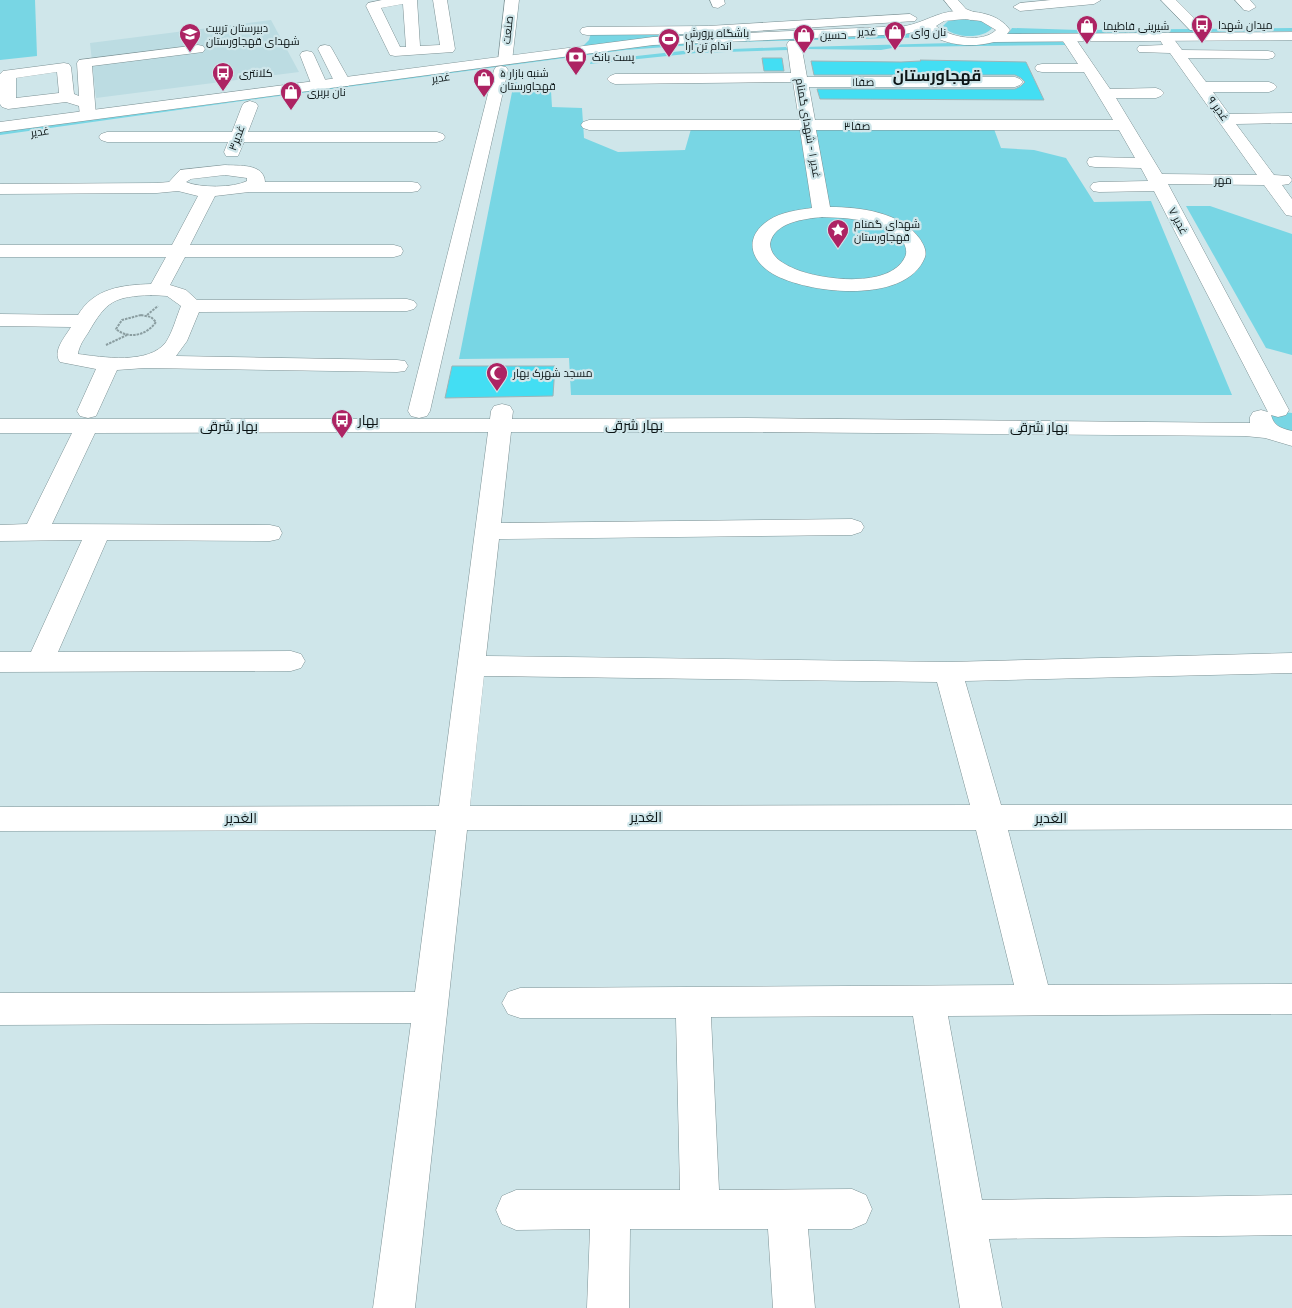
<svg xmlns="http://www.w3.org/2000/svg" width="1292" height="1308" viewBox="0 0 1292 1308" font-family="'Fira Sans',Cairo,sans-serif">
<style>
.built{fill:#bcdce2}
.green{fill:#78d6e4}
.building{fill:#43def3;stroke:#9eb4b7}
.lines{fill:none;stroke-linecap:round;stroke-linejoin:round}
.minor-casing{stroke:#7d9295;stroke-width:1}
.major-casing{stroke:#7d9295;stroke-width:1}
.path{stroke:#8a9da0;stroke-width:2;stroke-dasharray:2.5 1;stroke-linecap:butt}
.minor{fill:#fff;fill-rule:evenodd}
.major{fill:#fff;fill-rule:evenodd}
.labels{text-anchor:middle;dominant-baseline:central;stroke-width:4.5;stroke-linejoin:round;paint-order:stroke}
.far-poi-label{font-size:11px;fill:#0b1415;stroke:#cfe6ea;text-anchor:start}
.far-street-label{font-size:11px;fill:#0b1415;stroke:#cfe6ea}
.poi-label{font-size:14px;fill:#0b1415;stroke:#cfe6ea;text-anchor:start}
.street-label{font-size:14px;fill:#0b1415;stroke:#cfe6ea}
.far-district-label{font-size:16px;font-weight:bold;fill:#0b1415;stroke:#cfe6ea}
</style>
<rect width="100%" height="100%" fill="#cfe6ea"/>
<polygon class="built" points="271,20 299,72 96,98 90,43"/>
<g class="green">
<polygon points="0,0 35,0 37,56 0,60"/>
<path d="M960 19 981 21 992 28C983 40 951 38 943 26L948 21Z"/>
<polygon points="1012,28 1079,30 1292,28 1292,31 1008,34"/>
<polygon points="927,30 938,37 735,42 625,50 264,98 0,135 0,130 657,43 706,40 900,34"/>
<polygon points="591,33 702,34 580,49 589,40"/>
<polygon points="1060,40 1066,45 898,47 881,50 804,49 802,47"/>
<polygon points="786,47 789,50 696,53 590,64 591,61 682,51"/>
<polygon points="514,82 551,91 552,107 582,108 584,138 618,152 685,150 691,129 994,129 1001,148 1034,150 1066,158 1094,202 1151,201 1232,395 571,395 569,358 459,359"/>
<polygon points="1186,206 1210,206 1292,234 1292,355 1266,348"/>
<polygon points="1284,412 1292,413 1292,437 1288,437 1266,416"/>
</g>
<g class="building">
<polygon points="762,58 782,58 784,71 764,71"/>
<polygon points="920,60 1026,62 1044,100 820,99 817,89 1015,89 1021,86 1025,82 1021,78 1015,75 814,75 811,61 901,62 921,61"/>
<polygon points="452,366 555,366 553,396 445,398"/>
</g>
<g class="lines">
<g class="minor-casing">
<g id="minor">
<path d="M382 0H417L420 46 440 45 433 0H447L455 49 453 52 395 56 390 55 366 6 368 3ZM403 4 406 47H400L381 8Z"/>
<polygon points="505,0 519,0 512,61 510,64 500,64 498,61"/>
<polygon points="710,0 724,0 725,4 718,8 713,7"/>
<polygon points="944,0 958,0 966,9 976,13 978,16 971,20 956,15"/>
<polygon points="1051,0 1101,0 1094,4 1020,11 1013,7 1020,3"/>
<polygon points="1161,0 1176,0 1200,24 1202,27 1200,30 1190,30"/>
<polygon points="1235,0 1250,0 1256,7 1249,11 1244,10"/>
<polygon points="910,14 917,18 915,21 708,34 587,35 582,34 580,31 582,28 587,27 708,26"/>
<path d="M1165 33 1170 34 1182 50 1268 51 1273 52 1275 55 1273 58 1268 59 1188 58 1206 82H1269L1274 84 1277 87 1274 90 1269 92H1213L1229 114 1292 113V123L1236 124 1274 175 1289 176 1292 180 1289 184 1282 185 1292 199V216L1286 215 1264 185 1168 184 1289 410 1286 415 1278 417 1271 415C1274 426 1280 428 1292 431V446L1265 438 1245 436 747 432H511L501 523 852 519 861 522 864 527 861 532 852 535 499 539 486 656 948 662 1292 653V673L965 681 1001 805H1292V829L1008 830 1048 985 1292 984V1014L948 1016 982 1200 1292 1195V1235L989 1239 1002 1308H960L913 1016 711 1017 719 1190 852 1189 866 1195 872 1209 866 1223 852 1229H808L815 1308H773L768 1229H630L629 1308H587L590 1229 516 1230 502 1224 496 1210 502 1196 516 1190H680L676 1018H520L508 1014 502 1003 508 992 520 988 1014 985 976 830H467L415 1308H373L411 1023 0 1025V993L415 992 436 830 0 831V807L439 806 488 432 95 433 52 524 270 525 279 527 282 533 279 539 270 541 107 540 58 652 291 651 301 654 305 661 301 668 291 671 0 672V652H31L82 540 0 541V525L27 524 72 433H0V419H490L491 411 494 406 502 404 510 406 513 411 512 419 747 418 1250 423V417L1253 412 1261 410 1268 412 1154 191 1099 192 1093 191 1090 187 1093 183 1099 182 1148 181 1141 168 1095 167 1089 166 1087 162 1089 158 1095 157 1135 158 1119 130H816L830 207C860 207 901 212 920 239 923 244 927 250 925 257 907 305 808 294 773 274 749 260 744 236 769 220 781 212 798 210 812 208L800 130H589L583 128 581 125 583 122 589 120H799L793 82 615 84 610 82 607 79 610 76 615 74 791 73 787 44 789 41H799L801 44 807 77H1015L1020 79 1023 82 1020 85 1015 87H809L815 120H1113L1084 72H1042L1037 71 1035 68 1037 65 1042 64H1078L1061 38 1063 35H1073L1110 89 1156 88 1161 90 1164 93 1161 96 1156 98H1116L1162 174 1257 175 1170 53 1139 52 1137 49 1139 46 1163 45 1158 37 1160 34ZM822 217C849 218 881 219 901 239 905 244 908 251 905 257 890 289 821 280 795 269 784 264 771 258 770 244 774 222 804 219 822 217ZM484 676 937 682 970 805 470 806Z"/>
<path d="M198 45 203 46 205 49 203 52 92 66 96 116 94 119H82L80 116 79 106 66 102 8 109 2 107 0 104V74L3 71 64 63 69 64 71 67 74 94 79 96 77 63 79 60ZM57 72 59 93 16 98V78Z"/>
<polygon points="325,45 330,46 332,49 351,83 348,86 338,86 335,83 318,49 320,46"/>
<polygon points="307,51 312,52 314,55 328,86 325,89 315,89 312,86 300,55 302,52"/>
<polygon points="501,66 506,67 508,70 430,411 427,416 419,418 411,416 408,411 494,70 496,67"/>
<polygon points="250,101 256,103 258,106 248,132 437,132 443,134 445,137 443,140 437,142 244,142 238,156 226,156 224,152 228,142 107,142 101,140 99,137 101,134 107,132 232,132 242,106 244,103"/>
<path d="M225 165C239 166 264 163 265 182H412L418 183 421 187 418 191 412 192H249L215 196 190 245H394L401 247 403 251 401 255 394 257H185L170 285 186 290 197 300 407 299 414 301 417 305 414 309 407 311 199 312 187 341 176 356 397 360 405 361 408 366 405 371 397 372 145 368 117 370 96 416 88 418 80 416 77 411 96 369 60 362C52 351 65 337 71 327L0 326V314L78 315C94 288 122 285 151 284L166 257H0V245H172L198 196 178 191 157 193 0 194V184L157 183 169 182 180 170ZM225 175 247 178V181C233 188 200 188 186 182L191 179ZM151 295 167 296 181 306C176 318 173 331 166 342 149 365 102 357 78 354 79 346 84 339 88 333 107 300 114 297 151 295Z"/>
</g>
</g>
<g class="major-casing">
<path id="major" d="M956 11C976 11 998 13 1010 30L1007 34 1292 32V40L994 42C972 48 943 46 924 30L905 34 653 45 0 132V122L653 37 905 26C923 23 937 12 956 11ZM965 19 981 21 996 30C982 44 949 37 936 26L944 21Z"/>
</g>
<g class="path">
<path d="M141 315 151 317 156 322C147 335 129 340 116 329L122 320Z"/>
<polyline points="147,315 158,306"/>
<polyline points="106,345 127,335"/>
</g>
<use href="#minor" class="minor"/>
<use href="#major" class="major"/>
</g>
<defs>
<g id="bus-pin" transform="scale(1.125)"><path d="M0 17L-7.5 6A9.5 9.5 0 1 1 7.5 6Z" fill="#ad2363" stroke="#cfe6ea"/><path d="M-5-6H5V4H4V6H2V4H-2V6H-4V4H-5ZM-3.5-4V0h7V-4ZM-3.5 1.2v1.5H-2V1.2ZM2 1.2v1.5H3.5V1.2Z" fill="#fff"/></g>
<g id="shop-pin" transform="scale(1.125)"><path d="M0 17L-7.5 6A9.5 9.5 0 1 1 7.5 6Z" fill="#ad2363" stroke="#cfe6ea"/><path d="M-5-2.5h2.3a2.7 3.5 0 0 1 5.4 0H5L5.5 6h-11ZM-1.5-2.5h3a1.5 2.3 0 0 0-3 0Z" fill="#fff"/></g>
<g id="school-pin" transform="scale(1.125)"><path d="M0 17L-7.5 6A9.5 9.5 0 1 1 7.5 6Z" fill="#ad2363" stroke="#cfe6ea"/><path d="M0-5L7-2L0 1L-7-2ZM-4 1L0 2.5L4 1V4Q0 6-4 4Z" fill="#fff"/></g>
<g id="stadium-pin" transform="scale(1.125)"><path d="M0 17L-7.5 6A9.5 9.5 0 1 1 7.5 6Z" fill="#ad2363" stroke="#cfe6ea"/><path d="M0-5a6.5 5 0 1 0 0 10a6.5 5 0 1 0 0-10ZM-3.5-1.8h7v3.6h-7Z" fill="#fff"/></g>
<g id="bank-pin" transform="scale(1.125)"><path d="M0 17L-7.5 6A9.5 9.5 0 1 1 7.5 6Z" fill="#ad2363" stroke="#cfe6ea"/><path d="M-6-4H6V4H-6ZM0-2.3a2.3 2.3 0 1 0 0 4.6a2.3 2.3 0 1 0 0-4.6Z" fill="#fff"/></g>
<g id="sight-pin" transform="scale(1.125)"><path d="M0 17L-7.5 6A9.5 9.5 0 1 1 7.5 6Z" fill="#ad2363" stroke="#cfe6ea"/><path d="M0-6L1.8-2.2L6-1.7L2.9 1.2L3.7 5.4L0 3.3L-3.7 5.4L-2.9 1.2L-6-1.7L-1.8-2.2Z" fill="#fff"/></g>
<g id="mosque-pin" transform="scale(1.125)"><path d="M0 17L-7.5 6A9.5 9.5 0 1 1 7.5 6Z" fill="#ad2363" stroke="#cfe6ea"/><path d="M3.5-4.9A6 6 0 1 0 3.5 4.9A5 5 0 1 1 3.5-4.9Z" fill="#fff"/></g>
</defs>
<g fill-rule="evenodd">
<use href="#bus-pin" x="1202" y="25"/>
<use href="#shop-pin" x="1087" y="26"/>
<use href="#shop-pin" x="895" y="32"/>
<use href="#school-pin" x="190" y="34"/>
<use href="#shop-pin" x="804" y="35"/>
<use href="#stadium-pin" x="669" y="39"/>
<use href="#bank-pin" x="576" y="57"/>
<use href="#bus-pin" x="223" y="73"/>
<use href="#shop-pin" x="484" y="79"/>
<use href="#shop-pin" x="291" y="92"/>
<use href="#sight-pin" x="838" y="230"/>
<use href="#mosque-pin" x="497" y="373"/>
<use href="#bus-pin" x="342" y="420"/>
</g>
<g class="labels">
<g class="far-poi-label">
<text x="1218" y="25">میدان شهدا</text>
<text x="1103" y="26">شیرینی فاطیما</text>
<text x="206" y="28">دبیرستان تربیت<tspan x="206" dy="13">شهدای قهجاورستان</tspan></text>
<text x="911" y="32">نان وای</text>
<text x="685" y="33">باشگاه پرورش<tspan x="685" dy="13">اندام تن آرا</tspan></text>
<text x="820" y="35">حسین</text>
<text x="592" y="57">پست بانک</text>
<text x="239" y="73">کلانتری</text>
<text x="500" y="73">۵ شنبه بازار<tspan x="500" dy="13">قهجاورستان</tspan></text>
<text x="307" y="92">نان بربری</text>
<text x="854" y="224">شهدای گمنام<tspan x="854" dy="13">قهجاورستان</tspan></text>
<text x="513" y="373">مسجد شهرک بهار</text>
</g>
<g class="far-street-label">
<text transform="translate(508 30) rotate(-84)">صنعت</text>
<text transform="translate(867 32) rotate(-2)">غدیر</text>
<text transform="translate(441 78) rotate(-8)">غدیر</text>
<text x="863" y="82">صفا۱</text>
<text transform="translate(1218 109) rotate(54)">غدیر ۹</text>
<text x="857" y="126">صفا۳</text>
<text transform="translate(808 128) rotate(80)">غدیر ۱ - شهدای گمنام</text>
<text transform="translate(40 132) rotate(-8)">غدیر</text>
<text transform="translate(237 138) rotate(-69)">غدیر۳</text>
<text x="1223" y="180">مهر</text>
<text transform="translate(1178 221) rotate(62)">غدیر ۷</text>
</g>
<g class="poi-label">
<text x="358" y="420">بهار</text>
</g>
<g class="street-label">
<text x="634" y="425">بهار شرقی</text>
<text x="229" y="426">بهار شرقی</text>
<text x="1039" y="427">بهار شرقی</text>
<text x="646" y="817">الغدیر</text>
<text x="241" y="818">الغدیر</text>
<text x="1051" y="818">الغدیر</text>
</g>
<g class="far-district-label">
<text x="937" y="75">قهجاورستان</text>
</g>
</g>
</svg>
